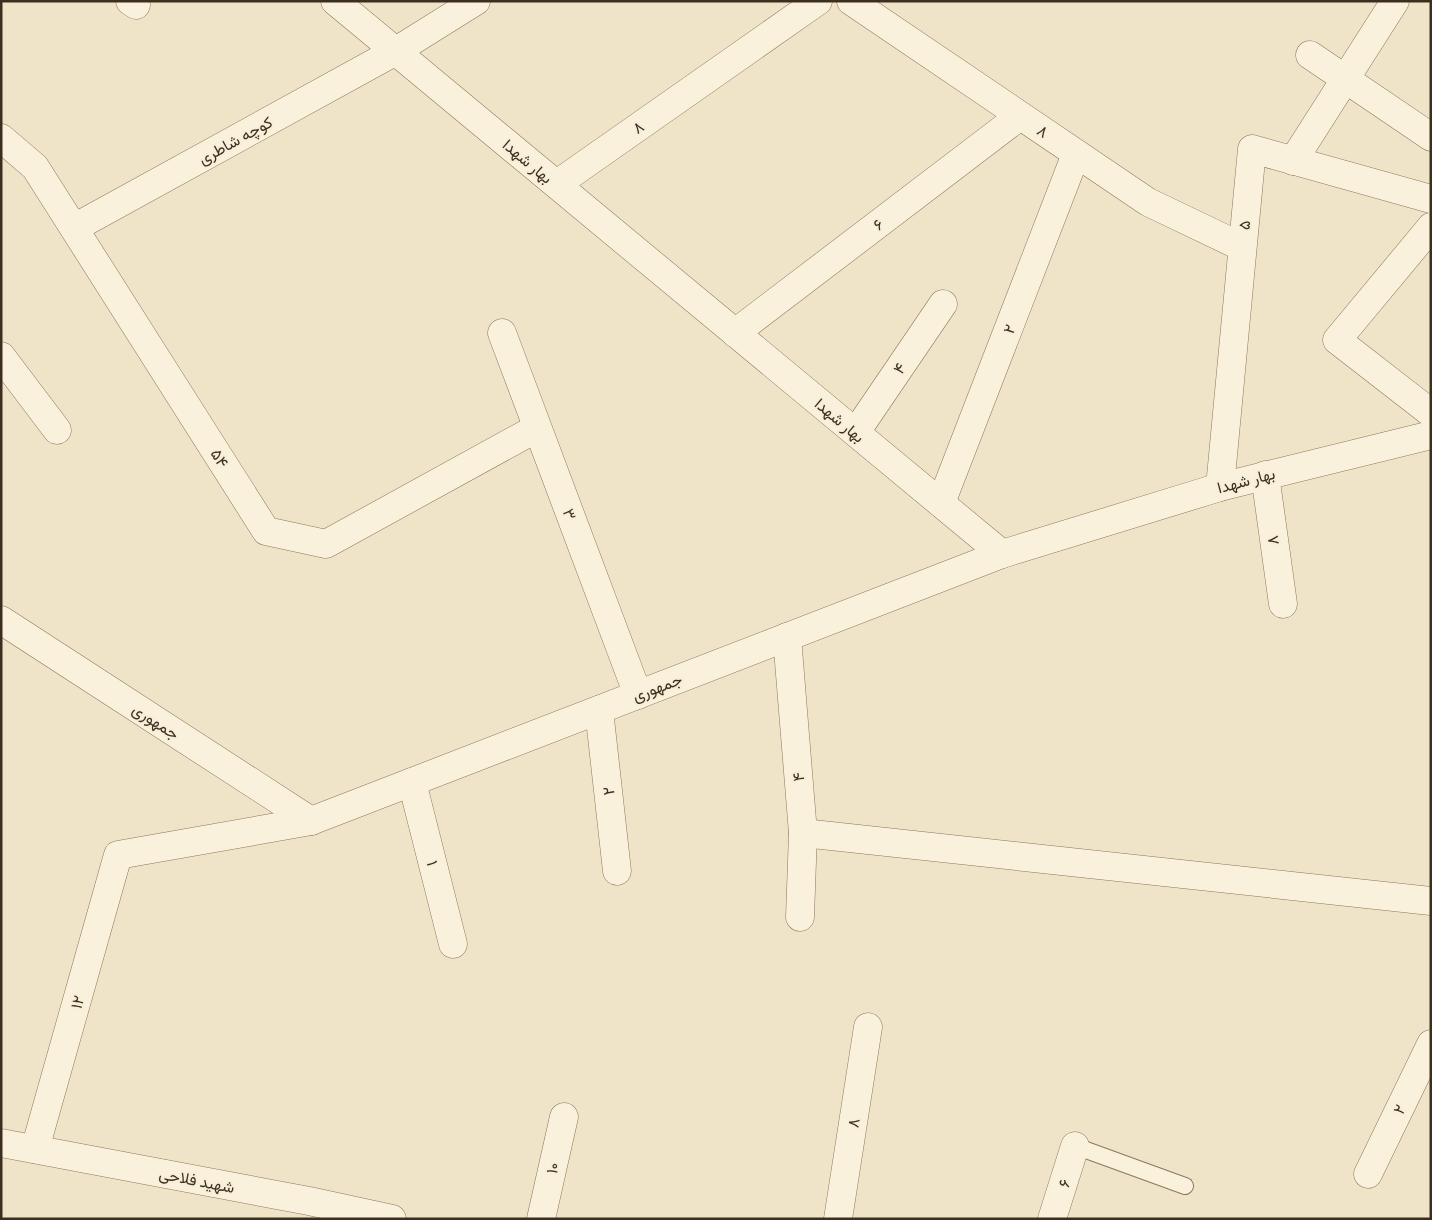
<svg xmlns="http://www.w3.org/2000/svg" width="1432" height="1220" viewBox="0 0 1432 1220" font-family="'IBM Plex Serif',Vazirmatn,serif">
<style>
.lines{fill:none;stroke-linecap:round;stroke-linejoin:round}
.service-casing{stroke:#8d765c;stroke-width:18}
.minor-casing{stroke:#8d765c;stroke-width:29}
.tertiary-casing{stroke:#8d765c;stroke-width:29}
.service{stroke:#faf1dc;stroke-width:16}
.minor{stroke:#faf1dc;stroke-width:28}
.tertiary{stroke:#faf1dc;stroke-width:28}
.labels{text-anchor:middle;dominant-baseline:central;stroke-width:4;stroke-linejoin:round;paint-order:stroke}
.street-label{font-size:16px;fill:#3d2e20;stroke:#f7eed8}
</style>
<rect width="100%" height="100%" fill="#f0e4c8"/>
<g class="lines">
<g class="service-casing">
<polyline id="service" points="1075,1146 1185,1186"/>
</g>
<g class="minor-casing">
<g id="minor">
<polyline points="130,1 136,5"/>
<polyline points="851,1 1148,202 1242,247"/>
<polyline points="1310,55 1431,137"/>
<polyline points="1,138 35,167 266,531 326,544 537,428"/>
<polyline points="1293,161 1395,1"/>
<polyline points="557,184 818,1"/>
<polyline points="1431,227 1337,340 1431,413"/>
<polyline points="74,228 396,51 476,1"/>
<polyline points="502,333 638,695"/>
<polyline points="735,333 1020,116"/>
<polyline points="1,356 57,430"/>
<polyline points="856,432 943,304"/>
<polyline points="1265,475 1283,604"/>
<polyline points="1220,487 1252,149 1431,199"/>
<polyline points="941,503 1076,154"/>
<polyline points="787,637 803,833 800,917"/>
<polyline points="599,710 617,871"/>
<polyline points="412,782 453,944"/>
<polyline points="803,833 1431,901"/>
<polyline points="35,1149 118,855 311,821 1002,554"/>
<polyline points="1368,1174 1431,1044"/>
<polyline points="541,1219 564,1117"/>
<polyline points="838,1219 868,1027"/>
<polyline points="1052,1219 1075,1146"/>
</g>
</g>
<g class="tertiary-casing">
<g id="tertiary">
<polyline points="335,1 1002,554 1220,487 1431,435"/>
<polyline points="1,620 311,821"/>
<polyline points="1,1143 309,1201 392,1219"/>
</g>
</g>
<use href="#service" class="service"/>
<use href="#minor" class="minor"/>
<use href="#tertiary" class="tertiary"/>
</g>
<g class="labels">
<g class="street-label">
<text transform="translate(638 127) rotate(-35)">۸</text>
<text transform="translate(1043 131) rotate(34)">۸</text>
<text transform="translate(235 140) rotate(-29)">کوچه شاطری</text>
<text transform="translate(528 161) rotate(40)">بهار شهدا</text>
<text transform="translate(878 224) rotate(-37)">۶</text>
<text transform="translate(1244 225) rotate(-85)">۵</text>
<text transform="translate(1009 329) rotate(-69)">۲</text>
<text transform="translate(899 368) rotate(-56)">۴</text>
<text transform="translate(840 420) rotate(40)">بهار شهدا</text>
<text transform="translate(220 458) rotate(58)">۵۴</text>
<text transform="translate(1246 480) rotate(-15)">بهار شهدا</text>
<text transform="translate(570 514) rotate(69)">۳</text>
<text transform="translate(1274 540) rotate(82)">۷</text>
<text transform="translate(657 687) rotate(-21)">جمهوری</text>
<text transform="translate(156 721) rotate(33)">جمهوری</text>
<text transform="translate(798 777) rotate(-95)">۴</text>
<text transform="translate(608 791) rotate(-97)">۲</text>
<text transform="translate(433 863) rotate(76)">۱</text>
<text transform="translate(77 1002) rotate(-74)">۱۲</text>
<text transform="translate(1399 1109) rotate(-64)">۲</text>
<text transform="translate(853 1123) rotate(-81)">۸</text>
<text transform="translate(552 1168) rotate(-78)">۱۰</text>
<text transform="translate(197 1180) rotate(11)">شهید فلاحی</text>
<text transform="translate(1064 1183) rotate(-73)">۶</text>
</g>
</g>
<rect width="1432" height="1220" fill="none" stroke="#3d2e20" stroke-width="5"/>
</svg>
